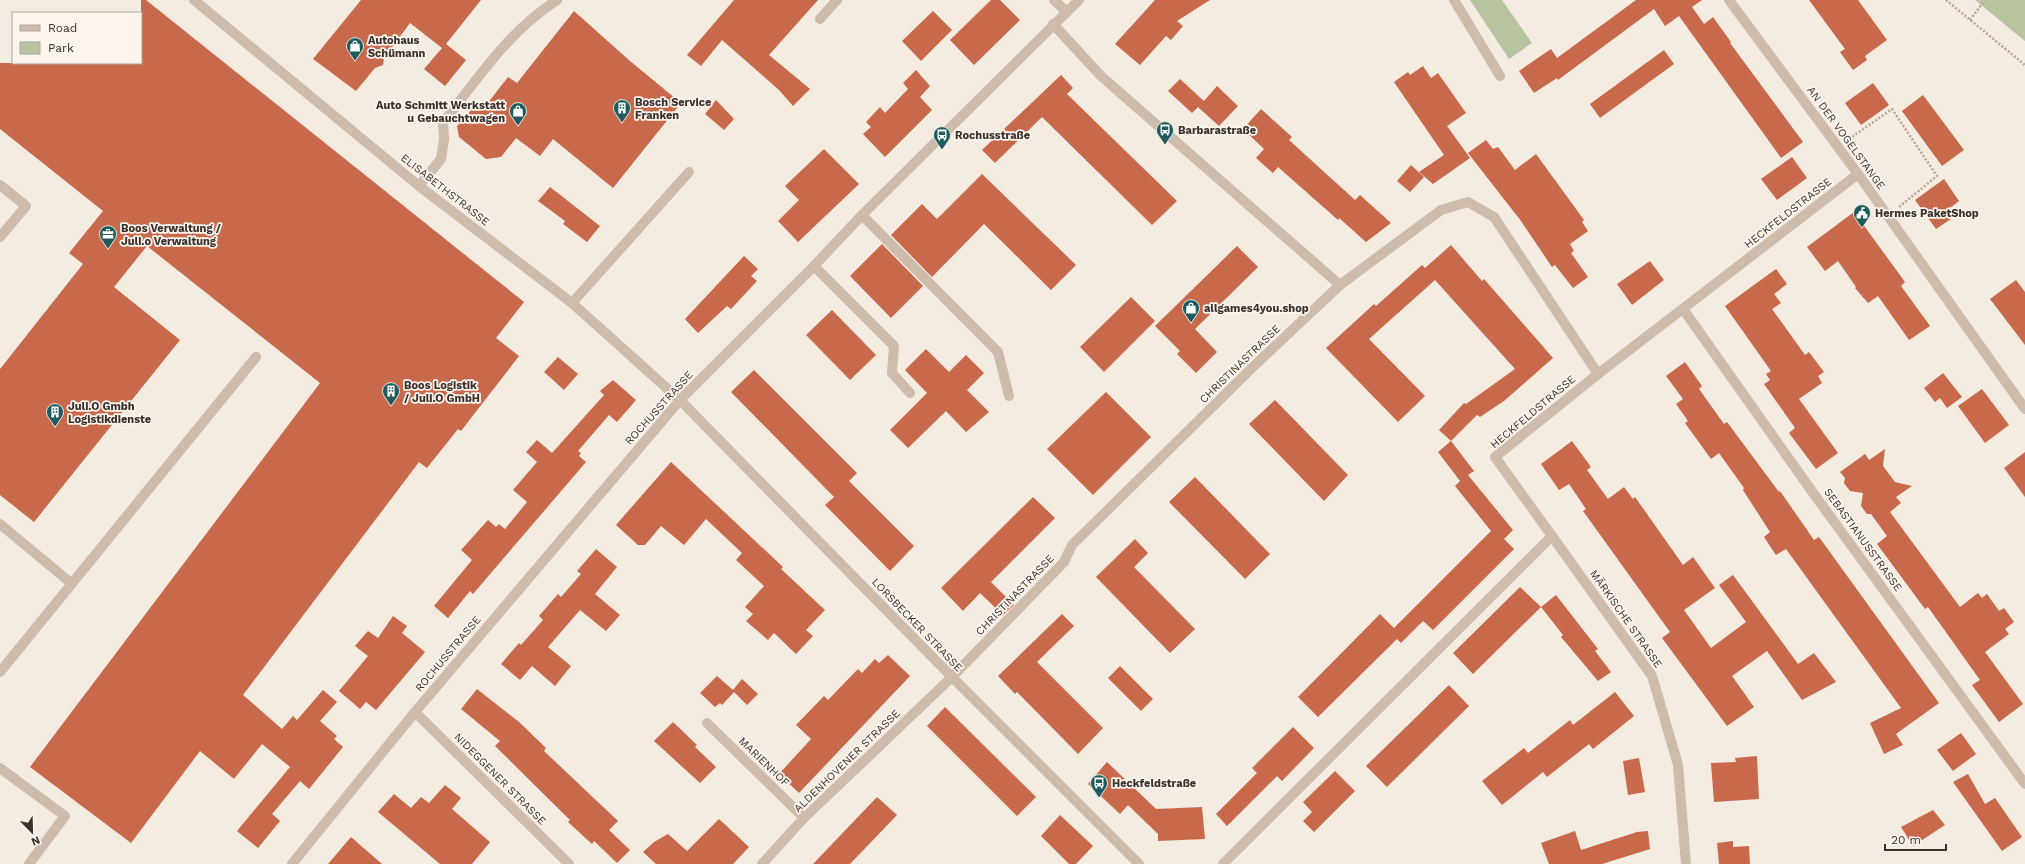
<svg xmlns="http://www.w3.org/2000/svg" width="2025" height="864" viewBox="0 0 2025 864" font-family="'Work Sans',sans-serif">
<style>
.green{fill:#b8c4a0}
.building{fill:#c8694b}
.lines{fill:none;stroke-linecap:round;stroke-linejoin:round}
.path{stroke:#b9a596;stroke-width:2.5;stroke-dasharray:2 2;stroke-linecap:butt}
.minor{stroke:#cdbbac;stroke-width:10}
.labels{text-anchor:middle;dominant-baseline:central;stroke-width:3.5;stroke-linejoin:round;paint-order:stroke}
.poi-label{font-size:11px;font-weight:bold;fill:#3b302b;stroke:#fbf5ee;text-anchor:start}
.street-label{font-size:11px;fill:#3b302b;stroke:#fbf5ee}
</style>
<rect width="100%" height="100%" fill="#f4ebe1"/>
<g class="green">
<polygon points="1470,0 1502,0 1532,43 1509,59"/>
<polygon points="1975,0 2025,0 2025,41"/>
</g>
<g class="building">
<polygon points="141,0 146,0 524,302 496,338 519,356 461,431 458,429 427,468 419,462 243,695 282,729 293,716 297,720 323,690 337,702 320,721 337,736 334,739 343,747 309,789 300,781 272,814 280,821 258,848 237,831 290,767 262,744 234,779 200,751 131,843 30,767 320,383 147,246 114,287 180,340 34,522 0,495 0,369 83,264 69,253 103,211 0,129 0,63 141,63"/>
<polygon points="361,0 481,0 446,44 466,60 445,86 424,69 442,48 410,23 384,58 383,65 375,68 356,91 313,59"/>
<polygon points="734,0 818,0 769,55 810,89 793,106 779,90 722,40 701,66 687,55"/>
<polygon points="991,0 1000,0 1020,20 974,65 950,40"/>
<polygon points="1155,0 1210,0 1177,21 1183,26 1171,40 1166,36 1140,65 1115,44"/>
<polygon points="1636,0 1702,0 1692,7 1704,24 1713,17 1731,42 1730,43 1803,142 1781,158 1679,16 1665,26 1654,9 1558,80 1557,78 1534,93 1519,71 1551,49 1557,58"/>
<polygon points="1809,0 1858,0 1887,40 1865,56 1867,60 1853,70 1840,52 1845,49"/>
<polygon points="574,11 630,61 681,103 613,188 553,139 540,156 516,138 501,157 486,159 459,137 457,126 473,108 483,109 508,77 517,83"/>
<polygon points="933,11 952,30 921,61 902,41"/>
<polygon points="1664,50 1674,64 1600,118 1590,104"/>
<polygon points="1423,66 1431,78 1438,73 1466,113 1447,126 1470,158 1433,184 1419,172 1444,155 1394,82 1408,72 1410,75"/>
<polygon points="916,70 930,86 920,97 932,110 885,157 863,134 871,127 866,122 880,107 885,113 908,89 903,83"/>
<polygon points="1061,75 1073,88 1067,94 1177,201 1152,225 1042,117 995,163 982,150"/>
<polygon points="1180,79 1204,101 1217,86 1238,106 1219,126 1198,107 1192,113 1168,91"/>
<polygon points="1873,83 1889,105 1861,125 1845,103"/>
<polygon points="1923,95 1964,150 1942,166 1902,111"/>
<polygon points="716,100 734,119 724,130 705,114"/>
<polygon points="1261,109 1292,137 1289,140 1355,200 1360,195 1391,223 1366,242 1339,218 1338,220 1278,167 1273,173 1265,166 1256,158 1264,149 1243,129"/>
<polygon points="1486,140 1493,149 1498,147 1515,170 1536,154 1584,220 1582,222 1588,231 1570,244 1574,251 1571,253 1588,277 1573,288 1555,265 1552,267 1521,221 1468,153"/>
<polygon points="824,149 859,184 798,242 778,221 799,200 785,186"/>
<polygon points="1792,157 1807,178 1777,200 1761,179"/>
<polygon points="1411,165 1424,177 1410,192 1397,181"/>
<polygon points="982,174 1076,265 1051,290 984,224 932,277 891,235 922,204 937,219"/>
<polygon points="1944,179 1959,201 1945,212 1951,219 1936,229 1915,200"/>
<polygon points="550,187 600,226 587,242 563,224 565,221 538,201"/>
<polygon points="1854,212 1905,282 1901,286 1930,326 1909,340 1878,296 1868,303 1855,288 1856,287 1838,261 1825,271 1807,247"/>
<polygon points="882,244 923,286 891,318 850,276"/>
<polygon points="1451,245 1482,281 1484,279 1553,358 1504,401 1480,417 1477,415 1451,441 1439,430 1464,403 1466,404 1515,369 1435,280 1369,339 1425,396 1398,422 1326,348 1374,304 1376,306 1422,265 1425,268"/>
<polygon points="1237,246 1258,267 1195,329 1217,352 1196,373 1177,354 1180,351 1155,326"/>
<polygon points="744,256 758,269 751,276 757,281 731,309 727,306 698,333 685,319"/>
<polygon points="1650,261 1664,280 1632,305 1617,284"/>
<polygon points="1776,269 1787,284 1774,294 1781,303 1772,309 1805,355 1809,352 1824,372 1818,376 1822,383 1799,399 1838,453 1816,469 1789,433 1795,428 1764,384 1770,380 1766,374 1771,371 1725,306"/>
<polygon points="2016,280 2025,292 2025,345 1990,299"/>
<polygon points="1131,297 1155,321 1104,372 1080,347"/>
<polygon points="832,310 876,355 850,380 806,335"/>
<polygon points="926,349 949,372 966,355 984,373 967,390 989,412 966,432 946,411 908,448 890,430 927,393 905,370"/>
<polygon points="558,357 578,374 564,390 544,372"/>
<polygon points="1685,362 1702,386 1699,389 1724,424 1727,422 1779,492 1780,491 1814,540 1819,537 1939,703 1896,734 1903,745 1884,754 1870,723 1901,708 1786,549 1776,555 1764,537 1770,532 1743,490 1744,488 1719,453 1711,459 1685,423 1688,421 1676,404 1683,399 1666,376"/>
<polygon points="754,370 857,473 849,481 914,546 890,571 825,505 834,497 731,392"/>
<polygon points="1943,373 1962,397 1947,408 1940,398 1935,402 1924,388"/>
<polygon points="613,380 636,400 617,422 609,415 578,451 581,453 579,456 586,462 473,594 470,591 448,618 434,606 472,560 461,550 488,520 496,527 499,524 505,529 527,502 513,490 537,462 526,452 537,440 552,453 604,395 600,391"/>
<polygon points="1982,389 2009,425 1985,443 1958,406"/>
<polygon points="1106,392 1151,437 1093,495 1047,449"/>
<polygon points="1275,400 1348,475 1324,501 1249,424"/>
<polygon points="1451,441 1474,471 1468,475 1513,530 1504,539 1514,549 1433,630 1423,621 1401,643 1397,639 1318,717 1298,697 1380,614 1394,628 1491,531 1455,486 1460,481 1438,452"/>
<polygon points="1572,441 1591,467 1587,470 1608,499 1624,487 1633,499 1635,497 1683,565 1693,557 1715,588 1684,610 1711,648 1746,622 1719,585 1733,575 1798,664 1814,653 1836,682 1802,700 1767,651 1732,676 1754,707 1727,726 1662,638 1670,632 1583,511 1586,509 1569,484 1559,490 1541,464"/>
<polygon points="1885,449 1883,466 1895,482 1912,486 1896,497 1901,503 1890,512 1960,607 1978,593 1982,598 1987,594 1999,611 2004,608 2014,622 2005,629 2009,634 1985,652 2023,704 1999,722 1972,685 1980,680 1928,607 1925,609 1877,544 1887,536 1871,514 1867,514 1861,506 1863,493 1850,491 1844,483 1845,478 1840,472 1865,454 1869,460"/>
<polygon points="2025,452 2025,497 2004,468"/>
<polygon points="671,462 783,567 781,569 825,610 806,630 813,636 796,654 774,633 768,640 746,621 753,614 745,607 764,586 736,560 742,553 706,519 684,545 661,526 645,545 638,545 616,525"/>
<polygon points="1195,477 1270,554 1245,579 1169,502"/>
<polygon points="1033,497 1055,518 991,582 1014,605 1003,615 980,593 963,611 941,588"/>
<polygon points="1135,539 1148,553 1134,567 1195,629 1170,653 1096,577"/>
<polygon points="596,549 617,567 595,594 620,615 606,631 580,610 548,647 571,666 555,686 532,666 520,680 501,664 519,643 521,645 543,620 539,616 558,594 561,597 581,574 577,571"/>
<polygon points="1520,587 1541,607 1473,674 1453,653"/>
<polygon points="1556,595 1598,649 1595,651 1611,672 1598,681 1561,637 1563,635 1541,607"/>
<polygon points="1062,614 1074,626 1037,662 1103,728 1078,754 1017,692 1015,694 998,676"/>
<polygon points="393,616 407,626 402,633 425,652 376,710 366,702 360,709 339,691 368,656 355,646 368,631 378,638"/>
<polygon points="888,655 910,676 799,793 779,774 811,739 796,725 824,696 828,700 858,669 862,673 875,659 879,663"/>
<polygon points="1120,666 1153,699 1141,711 1108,678"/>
<polygon points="717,676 733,690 742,679 758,694 747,705 734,692 722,705 720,703 715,707 700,693"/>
<polygon points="1449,685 1469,706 1387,787 1366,766"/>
<polygon points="477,689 519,722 546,748 544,751 618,821 609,830 630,850 617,863 594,841 592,844 568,822 570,820 495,746 500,741 461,709"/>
<polygon points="1615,692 1634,716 1593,749 1589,744 1547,777 1543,772 1502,805 1482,781 1524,748 1528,753 1570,720 1573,725"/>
<polygon points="945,707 1036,797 1017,816 927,726"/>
<polygon points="673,722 697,745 695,747 716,767 700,783 654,741"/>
<polygon points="1293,727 1314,748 1282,781 1277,776 1227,826 1216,814 1257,773 1252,768"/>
<polygon points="1961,733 1976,754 1953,771 1937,750"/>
<polygon points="1757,756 1759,799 1714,802 1711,763 1736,762 1735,758"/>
<polygon points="1639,758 1645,792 1628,795 1623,761"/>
<polygon points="1107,762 1156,809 1202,807 1205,839 1158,841 1158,834 1128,805 1120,814 1088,784"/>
<polygon points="1335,771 1355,791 1314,832 1303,821 1312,812 1303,802"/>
<polygon points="1968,774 1985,804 1995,798 2022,837 2002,851 1953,782"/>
<polygon points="445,785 461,798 452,809 490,842 472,864 440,864 378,812 394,794 411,808 421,797 429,803"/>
<polygon points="877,797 897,815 874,839 850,864 813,864"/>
<polygon points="1933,810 1945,825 1913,846 1901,827"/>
<polygon points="1060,815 1093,846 1076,864 1069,864 1041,836"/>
<polygon points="719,819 749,847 733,864 656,864 643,852 654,842 668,834 687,851"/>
<polygon points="1575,831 1581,850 1637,832 1648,831 1650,849 1602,864 1549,864 1541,843"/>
<polygon points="351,837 382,864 328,864"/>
<polygon points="1733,841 1733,847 1749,846 1750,864 1719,864 1717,843"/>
</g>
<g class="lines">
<g class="path">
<polyline points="1946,0 2025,65"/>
<polyline points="1970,20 1985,0"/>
<polyline points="1849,139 1892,109 1937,176 1899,207"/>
</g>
<g class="minor">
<polyline points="194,0 419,186 572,303 680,400 952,677 1139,864"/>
<polyline points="1054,0 1067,12"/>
<polyline points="1454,0 1500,76"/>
<polyline points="1729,0 1858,174 2025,409"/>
<polyline points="820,19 837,0"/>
<polyline points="1053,24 1101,76 1340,285"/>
<polyline points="0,185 26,206 0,237"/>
<path d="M419 186 441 159 444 139 443 123C477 79 509 31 557 0"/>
<polyline points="862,215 998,352 1009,396"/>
<polyline points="814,266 894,346 892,373 910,393"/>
<polyline points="572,303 689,172"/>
<polyline points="1683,309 1811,490 2025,784"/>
<polyline points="0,524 71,583"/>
<polyline points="1552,536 1652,676 1678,765 1686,864"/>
<polyline points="0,672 256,357"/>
<polyline points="415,712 569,864"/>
<polyline points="707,723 804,818"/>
<polyline points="0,768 65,816 29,864"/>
<polyline points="292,864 415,712 680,400 814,266 862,215 1079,0"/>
<polyline points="762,864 804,818 952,677 1064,562 1072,545 1257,363 1340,285 1441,210 1468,202 1494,217 1598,374"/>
<polyline points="1223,864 1552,536 1495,457 1598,374 1858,174"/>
</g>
</g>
<defs>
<g id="shop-pin" transform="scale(0.9)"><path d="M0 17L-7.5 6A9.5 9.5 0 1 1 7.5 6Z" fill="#1f5a5e" stroke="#fbf5ee"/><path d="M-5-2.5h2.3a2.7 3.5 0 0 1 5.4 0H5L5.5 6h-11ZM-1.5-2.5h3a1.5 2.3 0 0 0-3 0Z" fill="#fff"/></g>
<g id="building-pin" transform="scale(0.9)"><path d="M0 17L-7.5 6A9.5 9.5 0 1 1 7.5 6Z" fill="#1f5a5e" stroke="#fbf5ee"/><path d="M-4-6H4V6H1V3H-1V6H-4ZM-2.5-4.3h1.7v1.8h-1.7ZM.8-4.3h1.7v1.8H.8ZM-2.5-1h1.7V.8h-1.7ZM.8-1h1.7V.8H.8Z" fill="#fff"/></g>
<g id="bus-pin" transform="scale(0.9)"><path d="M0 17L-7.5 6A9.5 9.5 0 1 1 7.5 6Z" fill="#1f5a5e" stroke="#fbf5ee"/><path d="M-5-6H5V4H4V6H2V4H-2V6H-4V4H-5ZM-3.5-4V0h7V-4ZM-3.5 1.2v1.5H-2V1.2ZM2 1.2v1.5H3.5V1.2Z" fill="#fff"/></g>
<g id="civic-pin" transform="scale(0.9)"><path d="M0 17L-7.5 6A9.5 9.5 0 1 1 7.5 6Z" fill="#1f5a5e" stroke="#fbf5ee"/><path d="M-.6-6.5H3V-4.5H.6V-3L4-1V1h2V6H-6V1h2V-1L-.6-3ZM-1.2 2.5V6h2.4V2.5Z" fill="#fff"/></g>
<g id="office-pin" transform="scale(0.9)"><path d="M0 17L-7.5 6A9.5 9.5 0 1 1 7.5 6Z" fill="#1f5a5e" stroke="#fbf5ee"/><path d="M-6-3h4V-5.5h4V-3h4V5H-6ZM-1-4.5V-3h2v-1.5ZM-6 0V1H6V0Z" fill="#fff"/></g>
</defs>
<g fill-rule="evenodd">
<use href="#shop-pin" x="355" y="46"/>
<use href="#building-pin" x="622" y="108"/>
<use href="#shop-pin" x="518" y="111"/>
<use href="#bus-pin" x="1165" y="130"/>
<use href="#bus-pin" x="942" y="135"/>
<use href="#civic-pin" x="1862" y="213"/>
<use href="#office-pin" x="108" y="234"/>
<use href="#shop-pin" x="1191" y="308"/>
<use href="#building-pin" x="391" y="391"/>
<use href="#building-pin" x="55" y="412"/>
<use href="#bus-pin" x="1099" y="783"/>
</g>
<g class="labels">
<g class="poi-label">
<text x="368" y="40">Autohaus<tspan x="368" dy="13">Schümann</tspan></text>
<text x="635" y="102">Bosch Service<tspan x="635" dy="13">Franken</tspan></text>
<text x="505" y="105" text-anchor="end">Auto Schmitt Werkstatt<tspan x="505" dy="13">u Gebauchtwagen</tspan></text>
<text x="1178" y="130">Barbarastraße</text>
<text x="955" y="135">Rochusstraße</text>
<text x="1875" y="213">Hermes PaketShop</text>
<text x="121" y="228">Boos Verwaltung /<tspan x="121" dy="13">Juli.o Verwaltung</tspan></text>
<text x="1204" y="308">allgames4you.shop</text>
<text x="404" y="385">Boos Logistik<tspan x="404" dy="13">/ Juli.O GmbH</tspan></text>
<text x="68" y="406">Juli.O Gmbh<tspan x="68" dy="13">Logistikdienste</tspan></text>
<text x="1112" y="783">Heckfeldstraße</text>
</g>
<g class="street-label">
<text transform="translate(1846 138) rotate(54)">AN DER VOGELSTANGE</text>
<text transform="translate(445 190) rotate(38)">ELISABETHSTRASSE</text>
<text transform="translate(1788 213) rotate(-38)">HECKFELDSTRASSE</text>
<text transform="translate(1240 364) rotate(-44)">CHRISTINASTRASSE</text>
<text transform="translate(659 408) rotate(-48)">ROCHUSSTRASSE</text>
<text transform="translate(1533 412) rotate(-40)">HECKFELDSTRASSE</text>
<text transform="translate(1863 540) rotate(54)">SEBASTIANUSSTRASSE</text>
<text transform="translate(1015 595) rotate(-46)">CHRISTINASTRASSE</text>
<text transform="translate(1626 619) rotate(55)">MÄRKISCHE STRASSE</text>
<text transform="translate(917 625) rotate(46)">LORSBECKER STRASSE</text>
<text transform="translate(448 654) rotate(-50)">ROCHUSSTRASSE</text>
<text transform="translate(847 761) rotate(-44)">ALDENHOVENER STRASSE</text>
<text transform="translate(764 762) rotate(44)">MARIENHOF</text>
<text transform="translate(500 779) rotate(45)">NIDEGGENER STRASSE</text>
</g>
</g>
<rect x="12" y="12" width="130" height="52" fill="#fbf5ee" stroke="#aea6a0"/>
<rect x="20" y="25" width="20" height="6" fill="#cdbbac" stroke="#aea6a0"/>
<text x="48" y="32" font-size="12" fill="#3b302b">Road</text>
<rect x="20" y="42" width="20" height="12" fill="#b8c4a0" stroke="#aea6a0"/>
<text x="48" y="52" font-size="12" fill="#3b302b">Park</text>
<g transform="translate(32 832) rotate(157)" stroke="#fbf5ee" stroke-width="3" paint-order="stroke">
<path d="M0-3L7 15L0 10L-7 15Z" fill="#3b302b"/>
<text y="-6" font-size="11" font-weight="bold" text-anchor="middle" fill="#3b302b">N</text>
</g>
<path d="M1885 844v6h61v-6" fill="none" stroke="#3b302b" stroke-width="2"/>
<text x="1891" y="844" font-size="12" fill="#3b302b" stroke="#fbf5ee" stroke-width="3" paint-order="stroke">20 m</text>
</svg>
